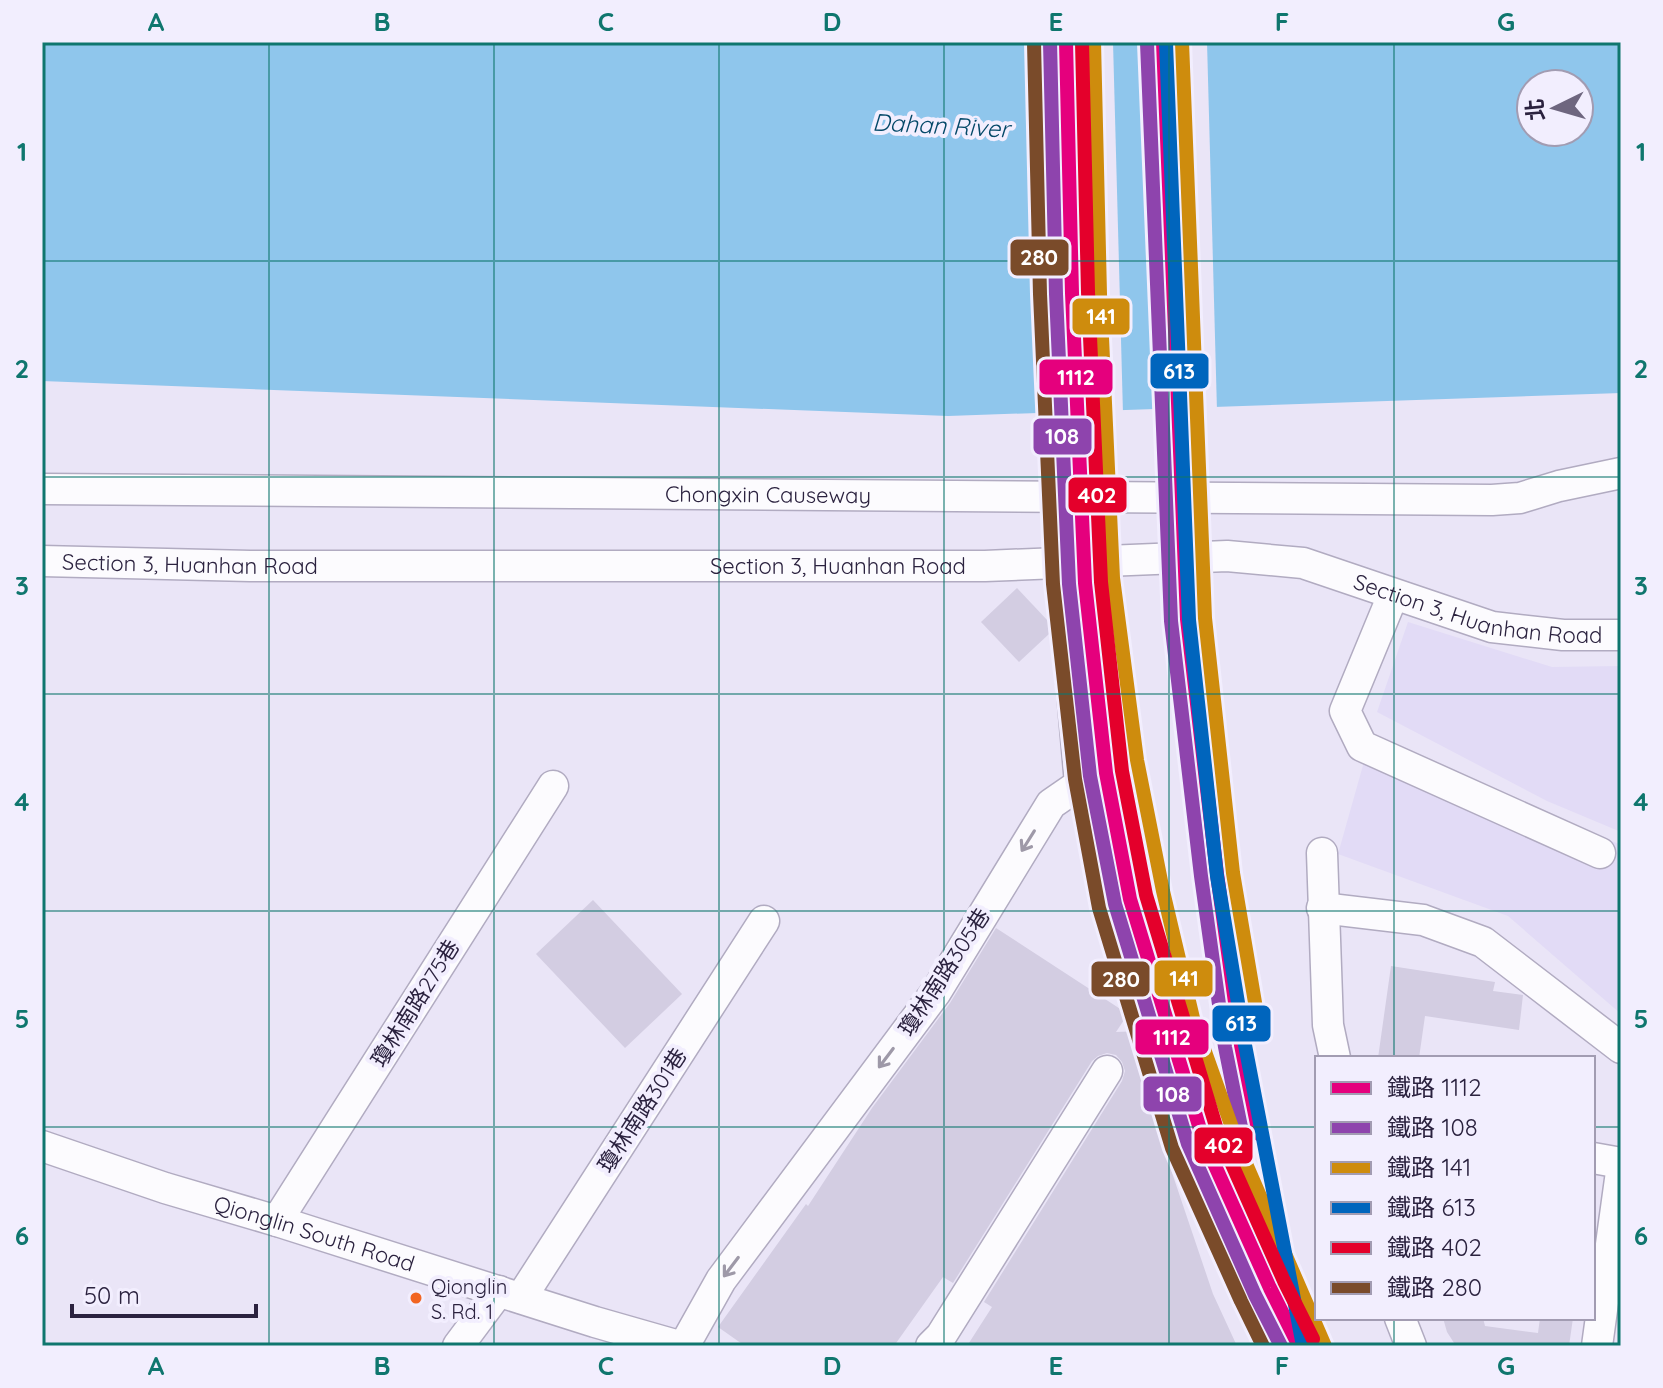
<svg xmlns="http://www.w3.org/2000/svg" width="1663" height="1388" viewBox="0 0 1663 1388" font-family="Quicksand,'Noto Sans TC',sans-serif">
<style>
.built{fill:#e2dbf6}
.water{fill:#8fc6ec;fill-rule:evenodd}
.pier{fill:#eae5f7}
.building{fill:#d3cde2}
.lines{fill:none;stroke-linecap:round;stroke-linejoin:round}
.minor-casing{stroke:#b1abc1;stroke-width:33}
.minor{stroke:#fcfbfe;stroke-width:30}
.rail-1-casing{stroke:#f2eefe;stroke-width:20}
.rail-2-casing{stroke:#f2eefe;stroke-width:20}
.rail-3-casing{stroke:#f2eefe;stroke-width:20}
.rail-4-casing{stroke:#f2eefe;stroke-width:20}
.rail-5-casing{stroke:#f2eefe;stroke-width:20}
.rail-6-casing{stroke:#f2eefe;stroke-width:20}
.rail-1{stroke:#e5007d;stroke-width:14}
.rail-2{stroke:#8e44ad;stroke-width:14}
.rail-3{stroke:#ce8c0d;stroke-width:14}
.rail-4{stroke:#0065bd;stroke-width:14}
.rail-5{stroke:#e4002b;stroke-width:14}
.rail-6{stroke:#7a4b2a;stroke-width:14}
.oneway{stroke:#9e99a8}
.grid{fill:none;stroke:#0f766e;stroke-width:2;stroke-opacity:0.55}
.bus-dot{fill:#f26522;stroke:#f2eefe;stroke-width:3}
.labels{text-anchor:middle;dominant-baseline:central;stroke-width:8;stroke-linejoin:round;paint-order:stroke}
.bus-label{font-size:20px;fill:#2b223f;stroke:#f2eefe;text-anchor:start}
.street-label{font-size:22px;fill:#2b223f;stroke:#f2eefe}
.water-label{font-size:24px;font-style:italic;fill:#044868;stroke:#f2eefe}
.line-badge{stroke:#f2eefe;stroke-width:3}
.badge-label{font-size:22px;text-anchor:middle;font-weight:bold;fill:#fff}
.neatline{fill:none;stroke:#0f766e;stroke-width:3}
.grid-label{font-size:26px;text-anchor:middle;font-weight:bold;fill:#0f766e}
</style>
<rect width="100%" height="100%" fill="#eae5f7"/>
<g class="built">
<polygon points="1408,622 1552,667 1621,666 1621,832 1547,801 1377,712"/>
<polygon points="1371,737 1621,845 1621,1014 1508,916 1338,854"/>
</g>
<path class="water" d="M42 42H1621V393L948 416 42 381ZM1531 84H1579V132H1531Z"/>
<g class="pier">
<polygon points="1056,42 1113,42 1123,414 1066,416"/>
<polygon points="1156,42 1207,42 1217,411 1166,413"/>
</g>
<g class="building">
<polygon points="1017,588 1048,621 1049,634 1019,662 981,622"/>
<polygon points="593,900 682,994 625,1048 536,954"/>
<polygon points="996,928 1128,1014 1116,1032 1141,1031 1167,1158 1213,1294 1237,1346 967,1346 992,1307 984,1302 1122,1081 1125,1071 1122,1062 1116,1055 1107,1053 1098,1056 1092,1061 953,1283 943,1277 894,1346 745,1346 718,1327 806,1204 808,1206 872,1108 950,1003"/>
<polygon points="1391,966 1495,982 1493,991 1523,995 1519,1030 1425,1016 1419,1058 1378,1058"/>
<polygon points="1443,1318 1483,1318 1485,1326 1538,1333 1540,1318 1573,1318 1569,1346 1456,1346 1447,1332"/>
</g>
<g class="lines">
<g class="minor-casing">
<g id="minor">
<path id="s1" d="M42 489 1492 500 1520 498 1559 486 1621 473"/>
<path id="s2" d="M42 561 250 566H985L1227 556 1303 563 1492 627 1563 635H1621"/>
<polyline points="1393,595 1345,711 1362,746 1600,853"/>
<polyline points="1322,853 1328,1025 1335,1058"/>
<polyline points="1322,908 1423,920 1483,942 1621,1048"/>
<path id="s3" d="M42 1146 165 1188 277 1221 595 1322 679 1346"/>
<polyline points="1593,1158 1621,1163"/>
<polyline points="277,1221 553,786"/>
<polyline points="521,1298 764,921"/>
<polyline points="1400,1318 1411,1346"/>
<polyline points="458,1346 499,1291"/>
<polyline points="684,1346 721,1280 936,992 1051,804 1080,784 1061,563"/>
<polyline points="931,1346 941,1336 1107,1071"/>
<polyline points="1597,1346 1621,1172"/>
</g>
</g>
<use href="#minor" class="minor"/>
<g class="rail-1-casing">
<g id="rail-1">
<polyline points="1066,42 1072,293 1085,583 1106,773 1130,899 1203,1139 1270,1288 1299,1346"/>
<polyline points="1163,42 1187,619 1217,874 1241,1045 1259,1134"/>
</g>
</g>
<g class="rail-2-casing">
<g id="rail-2">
<polyline points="1050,42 1056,294 1069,584 1090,776 1115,904 1188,1144 1255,1295 1281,1346"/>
<polyline points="1147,43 1171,621 1201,876 1225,1047 1243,1137"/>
</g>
</g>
<g class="rail-3-casing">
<g id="rail-3">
<polyline points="1094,42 1100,294 1113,578 1137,760 1163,891 1193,1018 1240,1150 1325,1346"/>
<polyline points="1182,42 1205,618 1233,873 1259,1026"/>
</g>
</g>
<g class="rail-4-casing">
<polyline id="rail-4" points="1166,43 1189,620 1217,876 1245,1045 1303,1346"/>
</g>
<g class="rail-5-casing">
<polyline id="rail-5" points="1082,42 1088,292 1101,582 1122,771 1146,895 1218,1133 1284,1281 1313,1339"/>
</g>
<g class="rail-6-casing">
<polyline id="rail-6" points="1034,43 1040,294 1053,584 1075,779 1099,908 1172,1148 1241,1301 1263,1346"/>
</g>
<use href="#rail-1" class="rail-1"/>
<use href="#rail-2" class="rail-2"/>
<use href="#rail-3" class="rail-3"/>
<use href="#rail-4" class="rail-4"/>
<use href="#rail-5" class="rail-5"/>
<use href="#rail-6" class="rail-6"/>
</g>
<defs><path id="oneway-shaft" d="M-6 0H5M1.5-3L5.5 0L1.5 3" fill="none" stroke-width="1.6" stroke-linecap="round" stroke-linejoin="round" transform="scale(2)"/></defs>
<g class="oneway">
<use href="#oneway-shaft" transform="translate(1028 841) rotate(122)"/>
<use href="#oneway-shaft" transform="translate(886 1058) rotate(127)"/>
<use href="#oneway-shaft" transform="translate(731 1267) rotate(127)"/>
</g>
<path class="grid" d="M269 42V1346M494 42V1346M719 42V1346M944 42V1346M1169 42V1346M1394 42V1058M42 261H1621M42 477H1621M42 694H1621M42 911H1621M42 1127H1317M1593 1127H1621M1394 1318V1346"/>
<circle class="bus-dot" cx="416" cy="1298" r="7"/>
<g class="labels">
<g class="bus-label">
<text x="431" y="1286">Qionglin<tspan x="431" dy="25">S. Rd. 1</tspan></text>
</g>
<g class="street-label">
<text stroke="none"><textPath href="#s1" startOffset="726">Chongxin Causeway</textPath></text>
<text stroke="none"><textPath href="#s2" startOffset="148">Section 3, Huanhan Road</textPath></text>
<text stroke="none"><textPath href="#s2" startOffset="796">Section 3, Huanhan Road</textPath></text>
<text stroke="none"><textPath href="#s2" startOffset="1444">Section 3, Huanhan Road</textPath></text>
<text transform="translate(944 972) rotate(-57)">瓊林南路305巷</text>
<text transform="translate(415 1003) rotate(-58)">瓊林南路275巷</text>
<text transform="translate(642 1110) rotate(-57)">瓊林南路301巷</text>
<text stroke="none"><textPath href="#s3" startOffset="286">Qionglin South Road</textPath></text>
</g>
<g class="water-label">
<text transform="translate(941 125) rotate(3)">Dahan River</text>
</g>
</g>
<g class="line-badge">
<rect x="1009" y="238" width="61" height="39" rx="8" fill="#7a4b2a"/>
<rect x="1071" y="297" width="60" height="39" rx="8" fill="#ce8c0d"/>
<rect x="1149" y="352" width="61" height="38" rx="8" fill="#0065bd"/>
<rect x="1038" y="358" width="76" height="38" rx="8" fill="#e5007d"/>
<rect x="1032" y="417" width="61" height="39" rx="8" fill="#8e44ad"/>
<rect x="1067" y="476" width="61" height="38" rx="8" fill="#e4002b"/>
<rect x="1153" y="959" width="61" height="39" rx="8" fill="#ce8c0d"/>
<rect x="1090" y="960" width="61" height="38" rx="8" fill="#7a4b2a"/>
<rect x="1211" y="1004" width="61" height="39" rx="8" fill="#0065bd"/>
<rect x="1134" y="1018" width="76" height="38" rx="8" fill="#e5007d"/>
<rect x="1142" y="1075" width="61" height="38" rx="8" fill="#8e44ad"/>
<rect x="1193" y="1126" width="61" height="39" rx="8" fill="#e4002b"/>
</g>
<g class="badge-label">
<text x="1039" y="265">280</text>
<text x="1101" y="324">141</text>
<text x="1179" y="379">613</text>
<text x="1076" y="385">1112</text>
<text x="1062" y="444">108</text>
<text x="1097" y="503">402</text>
<text x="1184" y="986">141</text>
<text x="1121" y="987">280</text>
<text x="1241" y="1031">613</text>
<text x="1172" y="1045">1112</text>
<text x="1173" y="1102">108</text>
<text x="1224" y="1153">402</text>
</g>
<rect width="1663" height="1388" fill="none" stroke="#f2eefe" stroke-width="88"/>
<rect x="1315" y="1056" width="280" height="264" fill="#f2eefe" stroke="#a29cb2" stroke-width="2"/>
<rect x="1331" y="1082" width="40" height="12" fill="#e5007d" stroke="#a29cb2" stroke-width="2"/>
<text x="1387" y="1096" font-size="24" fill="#2b223f">鐵路 1112</text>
<rect x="1331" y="1122" width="40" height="12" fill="#8e44ad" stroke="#a29cb2" stroke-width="2"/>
<text x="1387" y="1136" font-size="24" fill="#2b223f">鐵路 108</text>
<rect x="1331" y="1162" width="40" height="12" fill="#ce8c0d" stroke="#a29cb2" stroke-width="2"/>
<text x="1387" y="1176" font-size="24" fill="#2b223f">鐵路 141</text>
<rect x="1331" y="1202" width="40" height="12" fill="#0065bd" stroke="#a29cb2" stroke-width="2"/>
<text x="1387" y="1216" font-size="24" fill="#2b223f">鐵路 613</text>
<rect x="1331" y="1242" width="40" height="12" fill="#e4002b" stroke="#a29cb2" stroke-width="2"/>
<text x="1387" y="1256" font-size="24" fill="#2b223f">鐵路 402</text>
<rect x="1331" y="1282" width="40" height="12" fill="#7a4b2a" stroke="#a29cb2" stroke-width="2"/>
<text x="1387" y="1296" font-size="24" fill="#2b223f">鐵路 280</text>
<g transform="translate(1555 108) rotate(265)"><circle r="38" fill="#f2eefe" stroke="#a29cb2" stroke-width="2"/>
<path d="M0-6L14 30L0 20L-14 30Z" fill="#6e667f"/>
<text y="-12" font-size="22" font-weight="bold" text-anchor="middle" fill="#2b223f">北</text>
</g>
<path d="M72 1304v12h184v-12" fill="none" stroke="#2b223f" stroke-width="4"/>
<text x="84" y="1304" font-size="24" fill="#2b223f" stroke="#f2eefe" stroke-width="6" paint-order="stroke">50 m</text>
<rect x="44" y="44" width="1575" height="1300" class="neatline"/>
<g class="grid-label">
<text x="156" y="31">A</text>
<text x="382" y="31">B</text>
<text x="606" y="31">C</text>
<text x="832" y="31">D</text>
<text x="1056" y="31">E</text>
<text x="1282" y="31">F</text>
<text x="1506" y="31">G</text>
<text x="22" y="161">1</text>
<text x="1641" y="161">1</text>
<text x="22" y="378">2</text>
<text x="1641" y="378">2</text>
<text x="22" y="595">3</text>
<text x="1641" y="595">3</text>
<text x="22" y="811">4</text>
<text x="1641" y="811">4</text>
<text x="22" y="1028">5</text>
<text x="1641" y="1028">5</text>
<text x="22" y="1245">6</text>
<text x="1641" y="1245">6</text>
<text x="156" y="1375">A</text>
<text x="382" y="1375">B</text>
<text x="606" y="1375">C</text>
<text x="832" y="1375">D</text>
<text x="1056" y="1375">E</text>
<text x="1282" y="1375">F</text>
<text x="1506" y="1375">G</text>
</g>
</svg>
